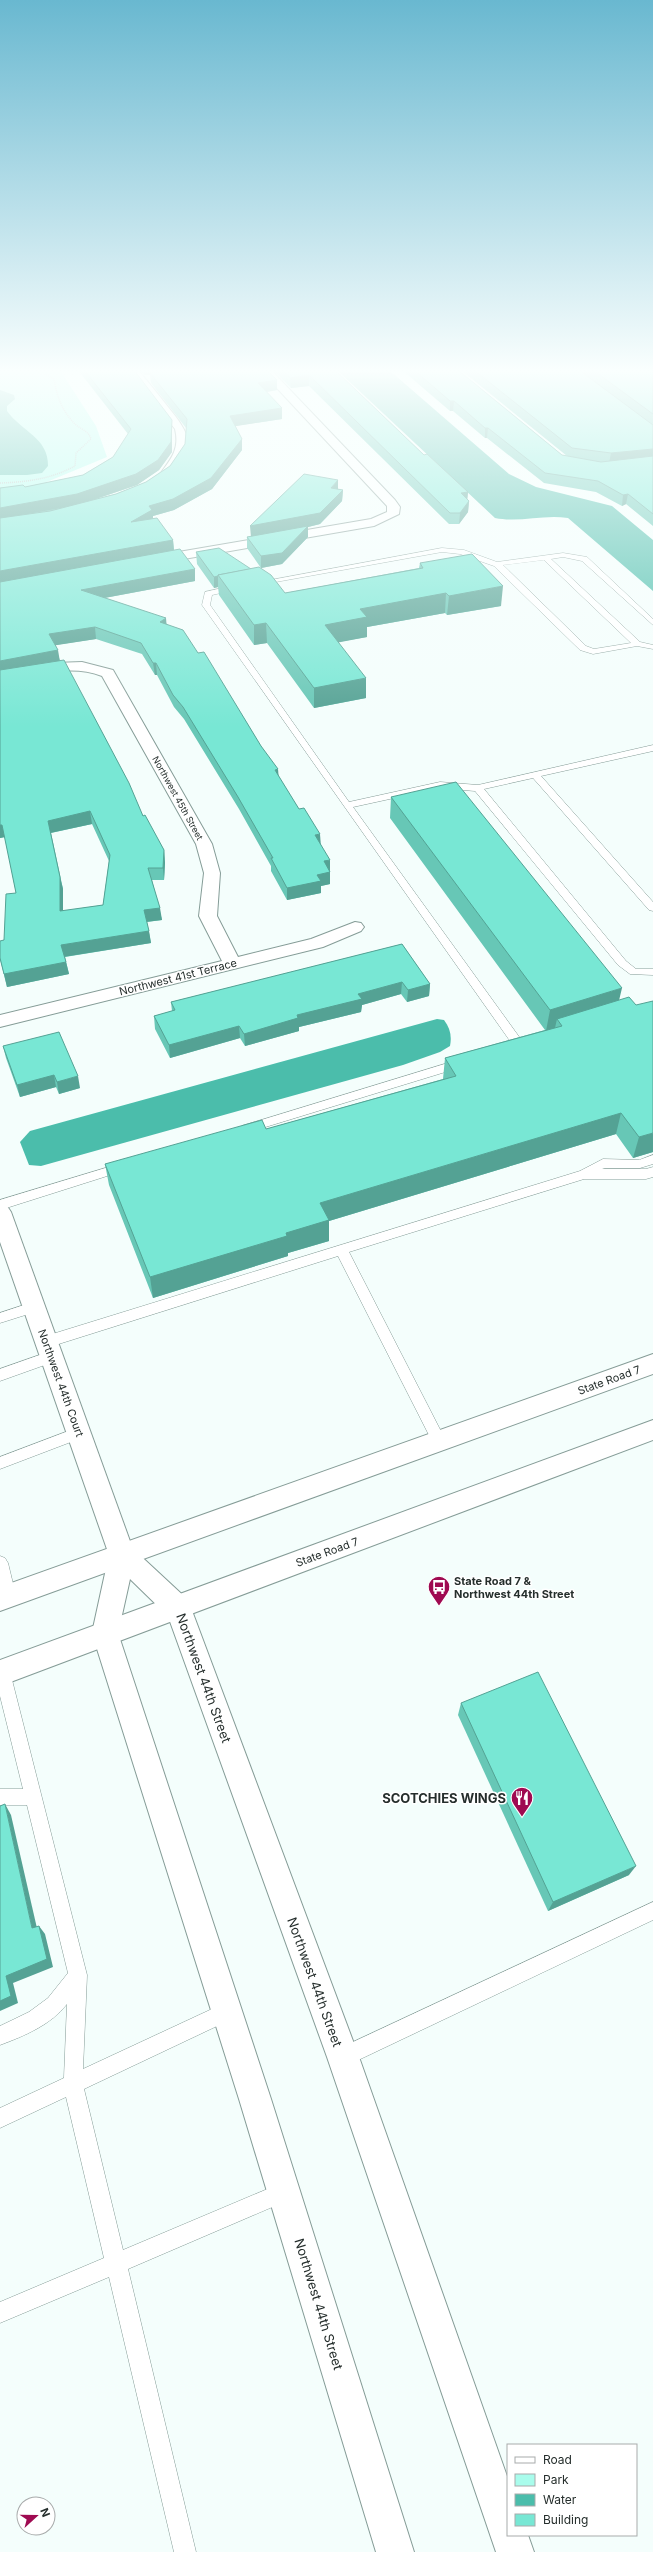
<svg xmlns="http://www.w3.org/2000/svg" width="653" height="2552" viewBox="0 0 653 2552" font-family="Inter,sans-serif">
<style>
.green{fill:#a9fcec}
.water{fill:#4bbdab}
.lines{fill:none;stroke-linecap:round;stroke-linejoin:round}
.service-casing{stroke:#859c97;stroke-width:1}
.minor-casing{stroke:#859c97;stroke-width:2}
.tertiary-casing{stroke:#859c97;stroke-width:2}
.primary-casing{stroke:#859c97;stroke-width:2}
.path{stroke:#b4bebc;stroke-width:1.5;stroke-dasharray:1 1;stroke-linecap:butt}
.service{fill:#fff;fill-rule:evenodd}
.minor{fill:#fff;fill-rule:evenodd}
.tertiary{fill:#fff;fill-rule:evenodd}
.primary{fill:#fff;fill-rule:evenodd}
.wall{fill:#67c7b6;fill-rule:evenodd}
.shaded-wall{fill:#54a294}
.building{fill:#78e7d4;stroke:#54a294;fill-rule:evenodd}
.labels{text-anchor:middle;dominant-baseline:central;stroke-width:3;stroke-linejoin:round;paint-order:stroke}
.far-street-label{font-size:9px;fill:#252e2c;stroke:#fff}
.street-label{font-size:11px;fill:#252e2c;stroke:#fff}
.poi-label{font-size:11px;font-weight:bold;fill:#252e2c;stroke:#fff;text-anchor:start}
.near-street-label{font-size:13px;fill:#252e2c;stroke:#fff}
.near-poi-label{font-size:13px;font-weight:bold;fill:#252e2c;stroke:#fff;text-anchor:end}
</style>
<rect width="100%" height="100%" fill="#f4fefc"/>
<polygon class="green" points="0,370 60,370 96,426 107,457 20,493 0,496"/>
<g class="water">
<path d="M337 370H389L509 474 536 487 612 506 653 540V591L568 518C543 514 520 523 495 518Z"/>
<path d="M0 390 14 395 15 399 7 406V411C21 431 49 438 48 466L42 473 27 475H0Z"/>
<path d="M437 1019 444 1020C450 1028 452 1036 450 1046L440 1052 403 1065 41 1166 29 1165 20 1142 30 1131Z"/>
</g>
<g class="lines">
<g class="service-casing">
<g id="service">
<path d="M442 548 464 550 497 562 563 553 587 557 653 619V625L582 561 563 557 551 559 640 642 653 645V649L637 646 593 654 580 650 494 566 460 554 442 552 259 585 255 583ZM544 560 631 643 594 649 586 646 503 565Z"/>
<polygon points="236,585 240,587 239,589 212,595 210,605 349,802 440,782 478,785 653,745 653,751 541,776 653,902 653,911 649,910 533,778 484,789 626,961 636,969 653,969 653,975 630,974 618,965 475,791 440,788 353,807 525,1045 523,1048 515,1048 202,605 205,592"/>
<polygon points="461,1059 465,1060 467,1063 465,1066 246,1133 240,1129 242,1126"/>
<polygon points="653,1155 653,1164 640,1168 605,1168 602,1169 646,1169 653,1167 653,1177 646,1179 584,1179 349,1252 446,1441 444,1445 439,1447 434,1445 338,1256 46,1348 41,1346 39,1342 41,1338 46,1336 580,1171 603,1159 639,1160"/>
<polygon points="122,1163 126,1164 128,1167 126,1170 0,1210 0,1200"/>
<polygon points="33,1302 38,1303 40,1307 38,1311 0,1323 0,1313"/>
<polygon points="51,1351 56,1353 58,1357 56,1361 0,1381 0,1369"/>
<polygon points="79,1427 84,1429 86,1433 84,1437 0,1469 0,1457"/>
<polygon points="0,1556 5,1558 8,1563 16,1596 13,1601 8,1603 3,1601 0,1595"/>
<path d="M2 1664 8 1666 10 1672 87 1975 83 2069 227 2002 234 2004 236 2011 234 2018 84 2089 123 2250 284 2182 291 2185 294 2192 291 2199 128 2269 196 2552H174L109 2277 0 2323V2302L104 2258 66 2097 0 2128V2108L64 2078 67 2004C51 2025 24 2036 0 2045V2026L29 2012 48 1998 68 1973 27 1805H0V1789H23L0 1696V1665Z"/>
<polygon points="653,1902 653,1920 350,2064 343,2066 336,2064 334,2057 336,2050"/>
</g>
</g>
<g class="minor-casing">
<g id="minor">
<path d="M128 370H138C148 382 158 394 168 407 190 434 198 448 170 476L166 477 160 474C171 459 180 449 175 429Z"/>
<polygon points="260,370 271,370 395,500 400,507 399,514 374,526 155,564 151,563 149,560 151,557 155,556 371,519 387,512 387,506"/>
<path d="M82 662 113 670 212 844 220 873 217 916 238 957 311 939 355 922 361 923 364 927 361 931 323 947 0 1027V1015L222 961 199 916 204 873 196 844 102 676C69 663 33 676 0 683V675L54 663Z"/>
<polygon points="0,1204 7,1206 11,1212 135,1555 131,1563 122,1567 113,1563 109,1555 0,1242"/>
</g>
</g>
<g class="tertiary-casing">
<polygon id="tertiary" points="122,1543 131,1547 187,1599 191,1608 359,2057 508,2479 508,2535 528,2535 534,2552 496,2552 327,2057 168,1616 130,1579 118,1633 271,2099 414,2552 376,2552 239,2099 92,1633 109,1555 113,1547"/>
</g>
<g class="primary-casing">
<g id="primary">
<polygon points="653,1354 653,1374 0,1611 0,1587"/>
<polygon points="653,1420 653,1440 0,1686 0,1660"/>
</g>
</g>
<path class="path" d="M0 483C27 482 51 479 75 466L76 453 91 439C89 431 80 429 75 424 62 411 57 397 54 379L41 372 25 370"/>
<use href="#service" class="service"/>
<use href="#minor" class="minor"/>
<use href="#tertiary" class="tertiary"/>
<use href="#primary" class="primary"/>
</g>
<g class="wall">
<path d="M78 370H134L172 430V452L159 470 137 485 96 499 116 494 146 482 170 466 185 444 186 428 151 383 150 375H145L139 370H267L277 380V390L267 392 282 408V419L235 426 242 450 212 489 174 510 153 516V519L173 540 174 550 195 569V581L104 598 167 624 198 653 278 776 321 845 330 872V884L321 886V893L287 900 271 871V866L239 809 184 719 174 707 157 675H155L142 654 96 639 55 645 60 661 143 816 164 850 165 863 164 880H152L162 920 147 922 151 943 65 957 69 974 7 987 0 959 16 893 5 837 0 838V488L25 487 83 475 113 457 128 434ZM92 824 109 861 103 905 63 911V889L51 833Z"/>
<polygon points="273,370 335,370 424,455 468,492 467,499 469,501 468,512 459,524 449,524 309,386 291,388"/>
<polygon points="402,370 458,370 562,455 567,456 461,370 653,370 653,526 626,504 622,506 596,492 544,483 487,438 485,438 453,411 450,411"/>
<polygon points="338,489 343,490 342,501 320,524 308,527 308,537 282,564 261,568 247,548 247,537 251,536"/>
<polygon points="196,552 285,593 419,568 420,563 501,606 447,615 445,613 367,627 367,637 338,642 366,698 314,708 267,643 254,645 219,595 218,587 214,588 197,564"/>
<polygon points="391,797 619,1000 653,1152 633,1158 616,1134 329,1221 329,1241 288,1253 288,1256 153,1298 109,1185 105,1164 266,1129 443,1079 445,1058 545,1030 390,818"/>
<polygon points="402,944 430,984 429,996 407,1002 401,994 362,1005 361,1012 299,1027 299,1031 245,1046 240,1038 170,1058 155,1029 154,1016 172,1011 171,1002"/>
<polygon points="3,1046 80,1088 59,1094 56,1087 20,1097 6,1058"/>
<polygon points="461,1703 629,1875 548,1911 458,1715"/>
</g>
<g class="shaded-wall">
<polygon points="144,370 178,370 150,373 150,375 145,375"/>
<polygon points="309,375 309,386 291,388 290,378"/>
<polygon points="277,380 277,390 259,393 258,383"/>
<polygon points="450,401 454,401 453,411 450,411"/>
<polygon points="282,408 282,419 230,427 230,416"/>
<polygon points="172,420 172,452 159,470 137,485 78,505 0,519 0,508 77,494"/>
<polygon points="485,428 488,428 487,438 485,438"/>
<polygon points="242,439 242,450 212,489 174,510 153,516 153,522 131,522 149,506"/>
<polygon points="653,449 653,459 609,463 611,453"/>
<polygon points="338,480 338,491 331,488"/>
<polygon points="343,490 342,501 320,524 308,527 308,537 282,564 261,568 261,556 251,537 250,526"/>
<polygon points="468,492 467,503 461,493"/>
<polygon points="628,494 626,504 622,506 623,495"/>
<polygon points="469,501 468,512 459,524 460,513"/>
<polygon points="173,540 174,551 0,583 0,571"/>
<polygon points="195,569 195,581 83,602 81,590"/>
<polygon points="218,576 218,587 214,588 214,577"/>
<polygon points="503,586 501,606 447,615 449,596"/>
<polygon points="446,593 445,613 367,627 367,637 325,645 325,625 360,609"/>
<polygon points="166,618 167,630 160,622"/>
<polygon points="266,623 267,643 254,645 254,625"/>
<polygon points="95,627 96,639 51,646 49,634"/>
<polygon points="58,650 60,662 0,673 0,661"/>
<polygon points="153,663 156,663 157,675 155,675"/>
<polygon points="366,678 366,698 314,708 314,688"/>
<polygon points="278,769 279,781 275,770"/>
<polygon points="90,811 92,824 50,833 48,821"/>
<polygon points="0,825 2,825 5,837 0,838"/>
<polygon points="320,834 321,847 315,835"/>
<polygon points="164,850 165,863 164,880 163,868"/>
<polygon points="330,860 330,884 321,886 321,893 287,900 287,888 324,861"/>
<polygon points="60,877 63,889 63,924 60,911"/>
<polygon points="160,908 162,920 145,922 144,910"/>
<polygon points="149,931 151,943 63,957 61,945"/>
<polygon points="66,962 69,974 7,987 4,974"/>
<polygon points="402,982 401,994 362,1005 361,1012 299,1027 299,1031 245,1046 244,1034 358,994"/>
<polygon points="430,984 429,996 407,1002 408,990"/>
<polygon points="622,988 617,1009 562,1026 557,1019 555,1028 546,1031 550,1010"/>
<polygon points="239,1026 240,1038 170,1058 169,1045"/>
<polygon points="54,1075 56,1087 20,1097 17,1085"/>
<polygon points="78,1076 80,1088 59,1094 57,1082"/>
<polygon points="621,1113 616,1134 329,1221 329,1241 288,1253 288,1256 153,1298 150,1277 286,1233 320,1203"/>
<polygon points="653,1133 653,1152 633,1158 639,1137"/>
<polygon points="5,1804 11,1815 39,1937 32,1928"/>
<polygon points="636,1866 629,1875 548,1911 553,1902"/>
<polygon points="39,1926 45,1934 53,1967 13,1983 18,2003 0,2011 0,2001 6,1976"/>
</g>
<g class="building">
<polygon points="84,370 134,370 172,420 171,442 158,460 136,474 77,494 0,508 0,488 23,485 25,487 83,475 113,457 131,429"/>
<polygon points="170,370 267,370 277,380 258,383 282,408 230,416 242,439 211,478 173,499 149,506 152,510 131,522 157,518 173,540 0,571 0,518 50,511 116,494 146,482 170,466 185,444 187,419 150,373"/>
<polygon points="283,370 335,370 424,455 427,454 468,492 461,493 469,501 460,513 450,513 309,375 290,378"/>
<polygon points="414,370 458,370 562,455 601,462 653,456 653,514 628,494 623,495 598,481 545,473 488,428 485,428 454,401 450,401"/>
<polygon points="474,370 579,370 653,425 653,449 611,453 572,448"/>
<polygon points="593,370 653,370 653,414"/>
<polygon points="304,474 338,480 331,488 343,490 320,513 250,526"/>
<polygon points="308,526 282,553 261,556 247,537"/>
<polygon points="219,548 251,569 218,575 218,576 214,577 196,552"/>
<polygon points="180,549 195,569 81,590 166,618 160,622 183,630 198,653 204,652 261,746 278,769 275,770 299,809 304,808 320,834 315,835 330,860 324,861 330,872 317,875 321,881 287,888 271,858 273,858 238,797 183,707 173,695 156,663 153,663 141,643 95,627 49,634 58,650 0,661 0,582"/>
<polygon points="472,554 503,586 449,596 446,593 360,609 367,617 325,625 366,678 314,688 266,623 254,625 218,575 259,567 271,575 285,593 423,568 420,563"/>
<path d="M64 660 129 783 143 816 145 815 164 850 163 868H148L160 908 144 910 149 931 61 945 66 962 4 974 0 958V941L4 940 6 894 16 893 2 825H0V670ZM90 811 110 855 103 905 60 911V877L48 821Z"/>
<polygon points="456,782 622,988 550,1010 391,797"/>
<polygon points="402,944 430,984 408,990 402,982 358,994 362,999 297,1015 298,1018 244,1034 239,1026 169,1045 154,1016 175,1010 171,1002"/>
<polygon points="629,997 636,1005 653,1001 653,1133 639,1137 621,1113 320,1203 329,1220 286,1233 287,1236 150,1277 105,1164 262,1120 266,1129 456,1076 445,1058 562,1026 557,1019"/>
<polygon points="59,1032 78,1076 57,1082 54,1075 17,1085 3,1046"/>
<polygon points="538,1672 636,1866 553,1902 461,1703"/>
<polygon points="5,1804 32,1928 39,1926 47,1959 6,1976 11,1996 0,2001 0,1806"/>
</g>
<linearGradient id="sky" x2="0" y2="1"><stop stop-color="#69b8d0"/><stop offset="0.51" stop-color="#fafffe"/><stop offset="1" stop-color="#fafffe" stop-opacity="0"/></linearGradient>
<rect width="653" height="727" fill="url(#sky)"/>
<defs>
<g id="bus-pin" transform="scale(1.15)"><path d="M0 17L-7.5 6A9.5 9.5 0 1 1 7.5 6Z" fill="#9f0a51" stroke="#fff"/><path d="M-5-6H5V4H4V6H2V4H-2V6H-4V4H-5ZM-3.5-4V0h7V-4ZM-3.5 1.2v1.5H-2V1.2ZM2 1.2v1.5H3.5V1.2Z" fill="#fff"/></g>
<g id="restaurant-pin" transform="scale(1.15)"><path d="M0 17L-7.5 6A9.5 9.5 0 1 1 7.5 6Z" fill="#9f0a51" stroke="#fff"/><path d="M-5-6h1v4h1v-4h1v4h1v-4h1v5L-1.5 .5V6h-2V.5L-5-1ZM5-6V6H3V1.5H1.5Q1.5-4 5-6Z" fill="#fff"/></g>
</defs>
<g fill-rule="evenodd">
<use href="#bus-pin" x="439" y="1587"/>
<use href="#restaurant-pin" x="522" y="1798"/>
</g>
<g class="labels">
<g class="far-street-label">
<text transform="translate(178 798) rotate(61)">Northwest 45th Street</text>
</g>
<g class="street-label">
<text transform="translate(178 977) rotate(-14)">Northwest 41st Terrace</text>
<text transform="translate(609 1380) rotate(-20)">State Road 7</text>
<text transform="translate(61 1383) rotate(70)">Northwest 44th Court</text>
<text transform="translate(327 1552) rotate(-20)">State Road 7</text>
</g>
<g class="poi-label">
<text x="454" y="1581">State Road 7 &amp;<tspan x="454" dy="13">Northwest 44th Street</tspan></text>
</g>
<g class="near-street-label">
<text transform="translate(204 1678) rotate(70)">Northwest 44th Street</text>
<text transform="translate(315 1982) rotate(70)">Northwest 44th Street</text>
<text transform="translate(319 2304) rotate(73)">Northwest 44th Street</text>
</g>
<g class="near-poi-label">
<text x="506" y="1798">SCOTCHIES WINGS</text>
</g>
</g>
<rect x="507" y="2444" width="130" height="92" fill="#ffffff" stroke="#a8abab"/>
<rect x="515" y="2457" width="20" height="6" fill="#ffffff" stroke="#a8abab"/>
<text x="543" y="2464" font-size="12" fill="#252e2c">Road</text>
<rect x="515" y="2474" width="20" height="12" fill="#a9fcec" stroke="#a8abab"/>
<text x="543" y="2484" font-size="12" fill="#252e2c">Park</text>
<rect x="515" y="2494" width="20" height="12" fill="#4bbdab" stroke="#a8abab"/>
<text x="543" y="2504" font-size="12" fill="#252e2c">Water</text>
<rect x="515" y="2514" width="20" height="12" fill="#78e7d4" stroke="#a8abab"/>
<text x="543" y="2524" font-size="12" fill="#252e2c">Building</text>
<g transform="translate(36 2516) rotate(69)"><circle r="19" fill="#ffffff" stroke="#a8abab"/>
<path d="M0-3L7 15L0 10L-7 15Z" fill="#9f0a51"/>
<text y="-6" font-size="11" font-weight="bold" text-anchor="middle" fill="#252e2c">N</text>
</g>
</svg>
